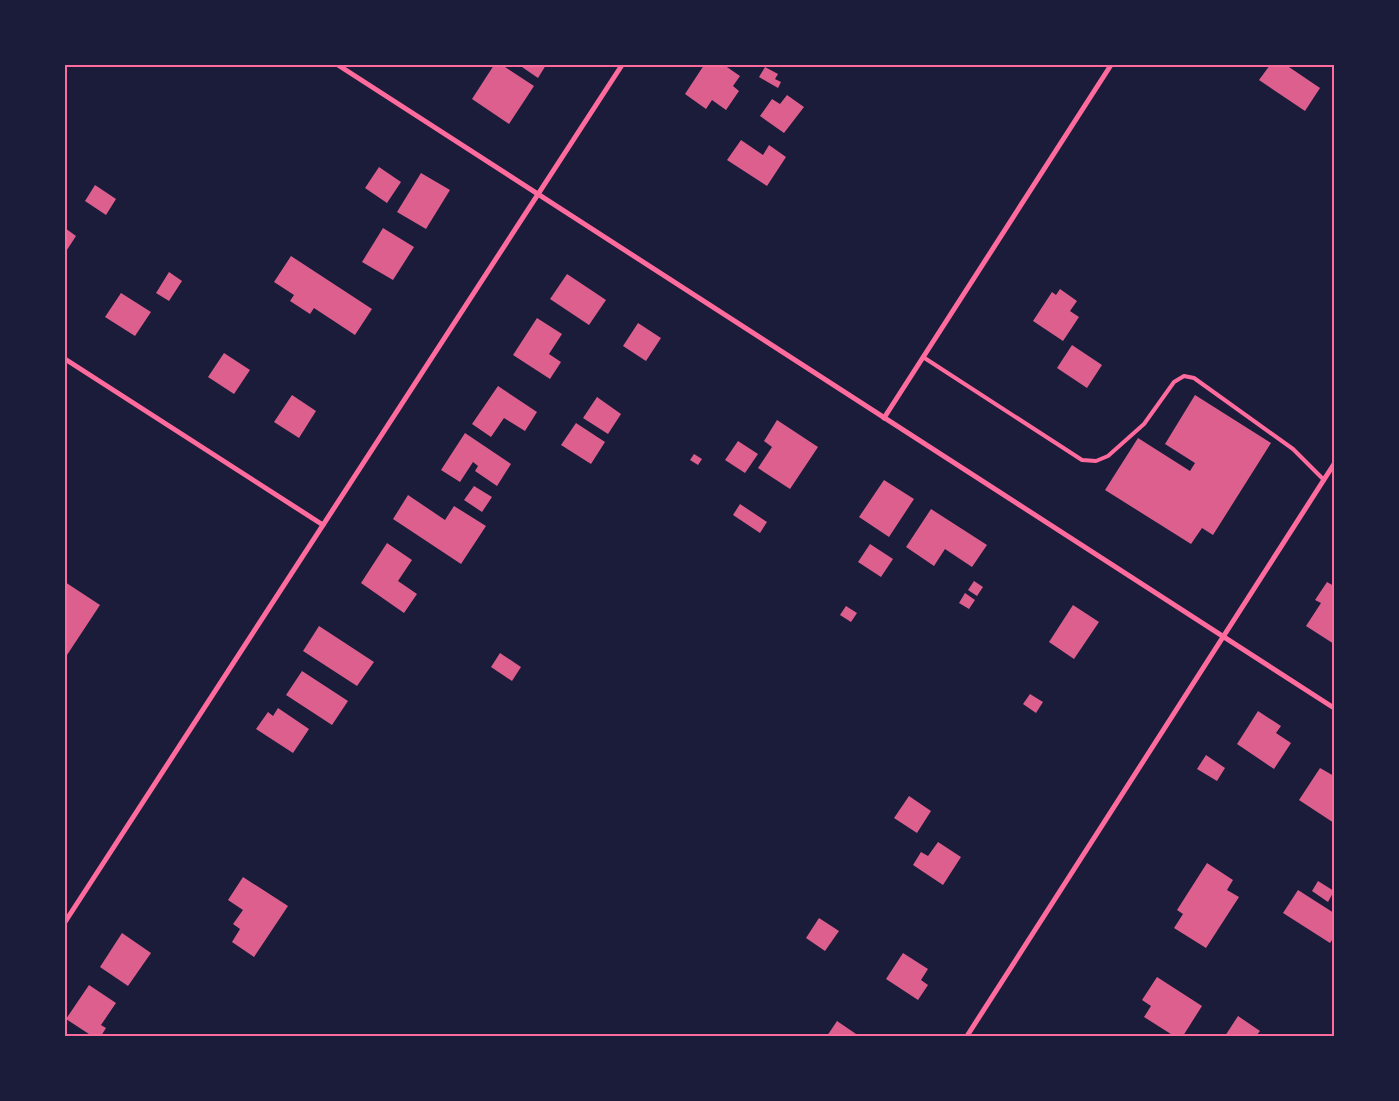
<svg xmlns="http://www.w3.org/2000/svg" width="1399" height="1101" viewBox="0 0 1399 1101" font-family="'Space Grotesk',sans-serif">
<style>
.building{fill:#dd5f8e}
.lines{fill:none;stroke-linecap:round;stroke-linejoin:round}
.service{stroke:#ff6b9d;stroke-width:4}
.minor{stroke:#ff6b9d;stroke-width:5}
.neatline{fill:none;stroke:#ff6b9d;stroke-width:2}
</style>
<rect width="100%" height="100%" fill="#1b1b3a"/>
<g class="building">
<polygon points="494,65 502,65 534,86 509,124 472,99"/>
<polygon points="519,65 546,65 538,78"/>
<polygon points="704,65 724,65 740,76 733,86 739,91 726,110 712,100 706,109 685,94"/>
<polygon points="1270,65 1286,65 1320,88 1305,111 1259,80"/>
<polygon points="765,67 778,74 775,79 781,82 778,88 759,77"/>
<polygon points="787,95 804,107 784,133 760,116 772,99 780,104"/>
<polygon points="741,140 763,155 769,145 786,157 767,186 727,160"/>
<polygon points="379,167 401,182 387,203 365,188"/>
<polygon points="421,173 450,190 426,229 397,212"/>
<polygon points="95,185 116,199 106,215 85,201"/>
<polygon points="65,228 76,236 65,253"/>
<polygon points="383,228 414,247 393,280 362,262"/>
<polygon points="291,256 372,309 355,335 314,308 310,314 290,301 294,295 274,282"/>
<polygon points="169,272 182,281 169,301 156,293"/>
<polygon points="567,274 606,300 589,325 550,299"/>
<polygon points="1060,289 1077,301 1070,311 1079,317 1063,341 1033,321 1052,292 1056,295"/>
<polygon points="121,293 151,312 135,336 105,317"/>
<polygon points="537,318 562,334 549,354 561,362 550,379 513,355"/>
<polygon points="638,323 661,338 646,361 623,346"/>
<polygon points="1072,345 1102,365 1087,388 1057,368"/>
<polygon points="224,353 250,370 234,394 208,377"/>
<polygon points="498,386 537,412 525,431 504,418 491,437 472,424"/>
<polygon points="292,395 316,411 299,438 274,422"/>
<polygon points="1195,395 1271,443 1213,535 1202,528 1191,544 1105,490 1138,438 1190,471 1195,463 1165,444"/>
<polygon points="597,397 621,414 608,434 583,418"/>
<polygon points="777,420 818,447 790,489 758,468 772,447 764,441"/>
<polygon points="576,423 605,442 591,464 561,445"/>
<polygon points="465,433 511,464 497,486 475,471 478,466 473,462 460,482 441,470"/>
<polygon points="738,441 758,454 745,473 725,460"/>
<polygon points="694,454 702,459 698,465 690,460"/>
<polygon points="884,480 914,499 889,537 859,517"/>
<polygon points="474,486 492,497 482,512 464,500"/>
<polygon points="408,495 445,520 454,506 486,526 461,564 393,519"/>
<polygon points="740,504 767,522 760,533 733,515"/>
<polygon points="931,509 987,545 972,567 945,549 934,566 906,547"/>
<polygon points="387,543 412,560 398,581 417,594 404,613 361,583"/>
<polygon points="870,544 893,559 881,577 858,562"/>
<polygon points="974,581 983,587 977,596 968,590"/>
<polygon points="65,582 100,605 65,658"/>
<polygon points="1327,582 1334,586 1334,644 1306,626 1321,603 1315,600"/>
<polygon points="965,593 975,600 969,609 959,603"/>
<polygon points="1073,605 1099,622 1074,659 1049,642"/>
<polygon points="846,606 857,613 851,622 840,615"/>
<polygon points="319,626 374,662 357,686 303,651"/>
<polygon points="500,653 521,667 512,681 491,667"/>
<polygon points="302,671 348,701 332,725 286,695"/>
<polygon points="1030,694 1043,702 1036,713 1023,704"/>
<polygon points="278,708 309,729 293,753 256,729 268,712 273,716"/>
<polygon points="1258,711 1281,726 1276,733 1291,743 1274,769 1237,744"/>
<polygon points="1206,755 1225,768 1217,781 1197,769"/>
<polygon points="1320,768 1334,776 1334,823 1299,800"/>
<polygon points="909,796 931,811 917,833 894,818"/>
<polygon points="938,842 961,857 943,885 913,865 921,852 928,856"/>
<polygon points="1207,863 1233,880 1227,890 1239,897 1206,948 1174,928 1183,914 1177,910"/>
<polygon points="243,877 288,906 254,957 232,942 240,929 233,924 243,910 228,900"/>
<polygon points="1318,881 1334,891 1328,902 1312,891"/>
<polygon points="1298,890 1334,913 1334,937 1330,943 1283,913"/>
<polygon points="819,918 839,931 825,951 806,938"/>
<polygon points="122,933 151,953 128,986 100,967"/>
<polygon points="903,953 928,969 921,980 928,985 918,1000 886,979"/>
<polygon points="1157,977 1202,1006 1183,1036 1174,1036 1144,1017 1151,1006 1142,1000"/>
<polygon points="89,985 116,1003 101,1025 106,1028 101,1036 92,1036 66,1019"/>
<polygon points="1238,1016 1260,1031 1256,1036 1225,1036"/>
<polygon points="837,1021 859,1036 827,1036"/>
</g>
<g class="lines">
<polyline class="service" points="923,357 1082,460 1096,461 1108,456 1144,424 1174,382 1184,376 1194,378 1293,449 1324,480"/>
<g class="minor">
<polyline points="338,65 1334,708"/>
<polyline points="65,359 323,525"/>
<polyline points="884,418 1111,65"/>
<polyline points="65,922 622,65"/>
<polyline points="967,1036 1334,464"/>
</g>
</g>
<rect width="1399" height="1101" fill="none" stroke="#1b1b3a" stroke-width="132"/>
<rect x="66" y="66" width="1267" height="969" class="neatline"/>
</svg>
